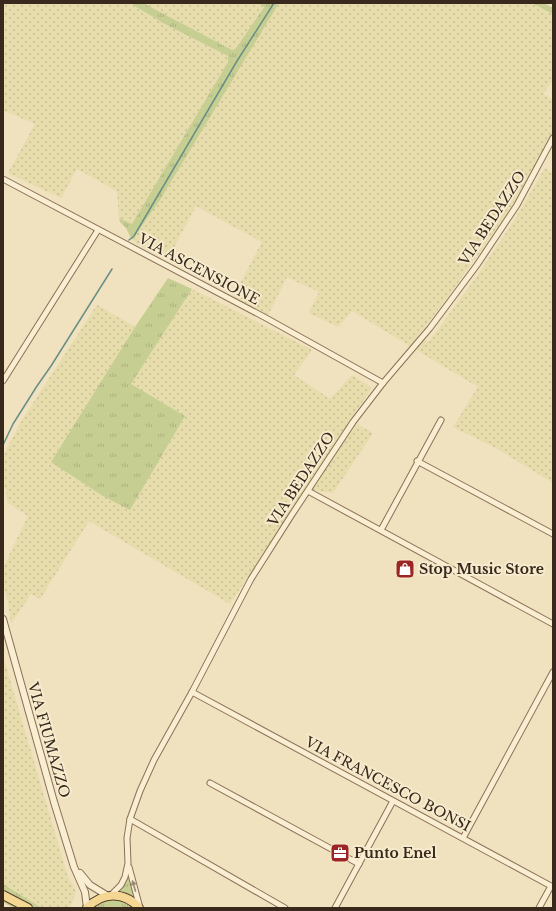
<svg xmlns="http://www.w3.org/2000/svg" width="556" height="911" viewBox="0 0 556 911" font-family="'Libre Baskerville',serif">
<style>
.farmland{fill:url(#farmland-dots)}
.grass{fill:url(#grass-tufts)}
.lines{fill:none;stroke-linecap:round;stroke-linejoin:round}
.stream{stroke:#698f86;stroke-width:1.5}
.minor-casing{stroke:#897156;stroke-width:7}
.tertiary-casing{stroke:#897156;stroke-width:8}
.primary-casing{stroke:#563f2b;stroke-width:10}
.minor{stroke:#faeed2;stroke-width:5}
.tertiary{stroke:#faeed2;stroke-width:6}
.primary{stroke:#f5d794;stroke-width:8}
.oneway{fill:#998c77}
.labels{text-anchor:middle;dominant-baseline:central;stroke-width:4;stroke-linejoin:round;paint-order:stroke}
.street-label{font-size:14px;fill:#38291c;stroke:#f7ebce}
.poi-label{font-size:14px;font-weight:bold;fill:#38291c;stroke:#f7ebce;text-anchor:start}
</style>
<defs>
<pattern id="farmland-dots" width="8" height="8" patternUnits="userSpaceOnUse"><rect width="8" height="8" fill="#e6dcac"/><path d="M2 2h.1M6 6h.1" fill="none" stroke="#c6bd93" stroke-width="1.8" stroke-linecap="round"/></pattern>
<pattern id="grass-tufts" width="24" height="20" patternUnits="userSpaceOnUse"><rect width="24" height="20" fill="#c7ce92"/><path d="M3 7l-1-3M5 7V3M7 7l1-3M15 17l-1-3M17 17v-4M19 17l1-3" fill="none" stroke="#acb17d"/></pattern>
</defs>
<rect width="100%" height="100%" fill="#f0e1bf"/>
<g class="farmland">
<polygon points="3,3 130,3 163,23 228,56 228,62 132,224 119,218 117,191 77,169 61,198 8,173 35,124 3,110"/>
<polygon points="143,3 258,3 264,6 234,51"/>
<polygon points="279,3 532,3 553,14 553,80 543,94 553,100 553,131 540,157 507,214 447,298 418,336 429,342 477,276 514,221 545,168 553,173 553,483 496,448 453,427 478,387 352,311 338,327 309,313 319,292 287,277 268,315 233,297 262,242 196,206 169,257 149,251 132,240 160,200"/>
<polygon points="192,289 312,350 294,375 330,399 352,375 372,388 350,420 373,433 333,493 305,489 230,604 89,521 40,599 31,594 11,624 8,602 3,584 3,568 28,516 7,502 6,489 3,487 3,456 22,420 97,305 135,327 51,462 130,510 185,416 131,384"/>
<polygon points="3,656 67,874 76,892 70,908 42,908 3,884"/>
</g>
<g class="grass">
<polygon points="130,3 143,3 234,51 264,7 258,3 279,3 160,200 132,240 126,228 120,222 119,218 132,224 228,62 228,56 163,23"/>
<polygon points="532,3 544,3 553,8 553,14"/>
<polygon points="168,278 192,289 131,384 185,416 130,510 103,496 51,462 135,327"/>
<polygon points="130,874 135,896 134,897 120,891 126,882"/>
<polygon points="3,884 42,908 14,908 3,902"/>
<path d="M115 899 123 901 134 908H92C100 902 106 900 115 899Z"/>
</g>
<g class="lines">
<g class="stream">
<polyline points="129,240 134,236 237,61 274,3"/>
<polyline points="3,445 13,424 37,386 51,366 112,269"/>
</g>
<g class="minor-casing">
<g id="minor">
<polyline points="3,179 266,318 383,383"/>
<polyline points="3,381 98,230"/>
<polyline points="417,461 553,534"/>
<polyline points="308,491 553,624"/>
<polyline points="381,530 441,420"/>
<polyline points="192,692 551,886 539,908"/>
<polyline points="210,783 359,864"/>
<polyline points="130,819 285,908"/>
<polyline points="463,838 553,672"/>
<polyline points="129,867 140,908"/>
<polyline points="111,895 121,885 125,877 128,863 127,838 130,819 140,791 154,760 192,692 251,579 291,516 353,422 383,383 430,328 477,265 517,205 553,138"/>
<polyline points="335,908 393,801"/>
</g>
</g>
<g class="tertiary-casing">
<g id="tertiary">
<polyline points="3,619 54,802 74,867 85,892 87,908"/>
<polyline points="80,873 90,885 108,896"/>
</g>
</g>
<g class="primary-casing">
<g id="primary">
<polyline points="3,895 28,908"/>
<path d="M87 908C102 892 124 891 139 908"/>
</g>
</g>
<use href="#minor" class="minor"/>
<use href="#tertiary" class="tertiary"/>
<use href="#primary" class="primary"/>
</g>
<defs><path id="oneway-solid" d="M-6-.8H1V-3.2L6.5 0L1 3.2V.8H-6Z"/></defs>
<use class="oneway" href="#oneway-solid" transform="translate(134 886) rotate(-106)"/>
<defs>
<g id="shop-square" transform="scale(1)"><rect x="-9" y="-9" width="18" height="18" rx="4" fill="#9b2424" stroke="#f7ebce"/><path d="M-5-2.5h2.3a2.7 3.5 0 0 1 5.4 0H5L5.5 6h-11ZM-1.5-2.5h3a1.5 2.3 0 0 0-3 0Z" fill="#fff"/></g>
<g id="office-square" transform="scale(1)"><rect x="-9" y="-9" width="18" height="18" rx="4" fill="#9b2424" stroke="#f7ebce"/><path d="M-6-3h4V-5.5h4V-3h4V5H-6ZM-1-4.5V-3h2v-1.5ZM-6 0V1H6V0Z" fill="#fff"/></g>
</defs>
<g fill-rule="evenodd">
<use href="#shop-square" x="405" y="569"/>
<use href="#office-square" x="340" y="853"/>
</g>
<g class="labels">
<g class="street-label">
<text transform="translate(492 218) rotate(-57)">VIA BEDAZZO</text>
<text transform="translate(199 269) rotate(28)">VIA ASCENSIONE</text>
<text transform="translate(301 479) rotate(-57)">VIA BEDAZZO</text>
<text transform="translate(49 740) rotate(74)">VIA FIUMAZZO</text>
<text transform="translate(388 784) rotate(28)">VIA FRANCESCO BONSI</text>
</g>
<g class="poi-label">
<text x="419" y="569">Stop Music Store</text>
<text x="354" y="853">Punto Enel</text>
</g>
</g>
<rect width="556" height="911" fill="none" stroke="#38291c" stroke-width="8"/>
</svg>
